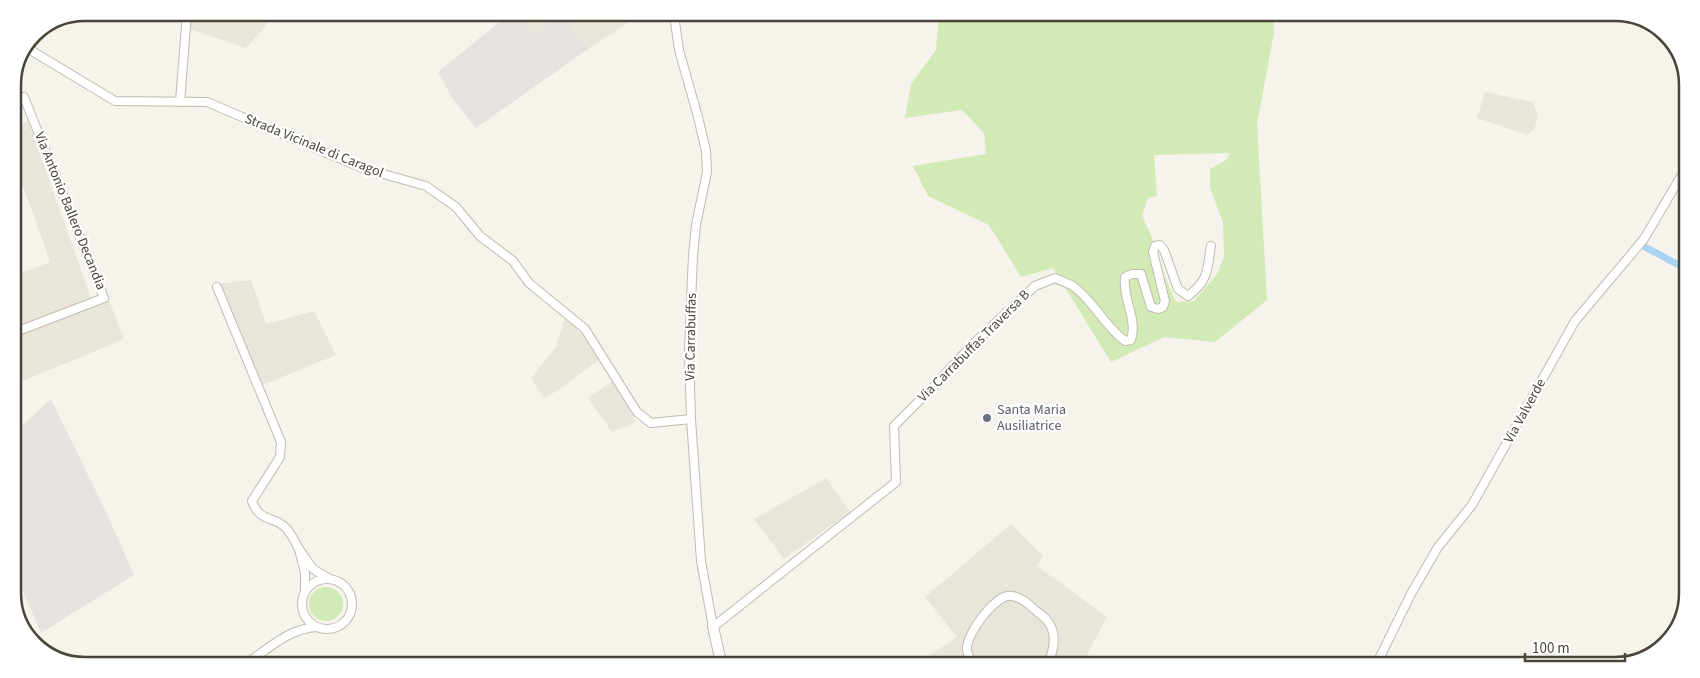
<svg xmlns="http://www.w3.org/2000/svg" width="1700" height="678" viewBox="0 0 1700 678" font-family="'Source Sans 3',sans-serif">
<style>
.residential{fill:#eae5da}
.industrial{fill:#e6e2dd}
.green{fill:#d2eab5;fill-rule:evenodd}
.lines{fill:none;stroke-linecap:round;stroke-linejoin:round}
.canal{stroke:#a9d4f2;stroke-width:7}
.minor-casing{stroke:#c2bbae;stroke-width:10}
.tertiary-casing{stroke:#c2bbae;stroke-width:12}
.minor{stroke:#fff;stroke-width:8}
.tertiary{stroke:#fff;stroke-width:10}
.worship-dot{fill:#6b7280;stroke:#fff;stroke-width:2}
.labels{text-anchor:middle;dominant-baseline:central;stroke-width:4.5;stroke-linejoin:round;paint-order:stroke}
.street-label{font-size:14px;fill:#4b4439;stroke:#fff}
.worship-label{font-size:14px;fill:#5b616d;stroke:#fff;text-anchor:start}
.rim{fill:none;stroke:#4b4439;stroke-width:2.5}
</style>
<rect width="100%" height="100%" fill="#f6f3ec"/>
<g class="residential">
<polygon points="188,13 249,13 271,20 246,48 186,28"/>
<polygon points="520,14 562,14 535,33"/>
<polygon points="563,14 641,14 588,49"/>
<polygon points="1485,92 1533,102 1538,117 1534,130 1527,135 1477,118"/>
<polygon points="28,121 94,306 109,300 124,339 18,383 13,371 13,276 50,262 33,213 13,160 13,127"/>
<polygon points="251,280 266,324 314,311 336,355 260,386 218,284"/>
<polygon points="565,318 582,335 599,360 545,399 531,378 556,347"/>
<polygon points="614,380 636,422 612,432 588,398"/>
<polygon points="826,478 850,512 784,559 754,519"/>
<polygon points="1011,524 1043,556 1037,566 1107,617 1082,664 919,663 957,637 925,597"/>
</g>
<g class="industrial">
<polygon points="509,14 520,14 535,33 563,14 588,49 476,128 452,98 438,72"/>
<polygon points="51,399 107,514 134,575 41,633 13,569 13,434"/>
</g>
<g class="green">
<path d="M939 15 1273 17 1274 33 1257 124 1267 300 1215 342 1164 337 1111 362 1053 268 1021 277 989 225 928 196 913 166 986 154 984 133 962 110 905 118 911 84 936 50ZM1230 153 1226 160 1210 169V188L1223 222 1224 257 1217 274 1194 301 1176 302 1161 268 1157 249 1142 215 1148 198 1157 196 1154 155Z"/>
<circle cx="326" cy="604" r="17"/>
</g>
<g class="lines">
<polyline class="canal" points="1645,247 1686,269"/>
<g class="minor-casing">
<g id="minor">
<path d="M674 15 679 50 698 117 706 151 707 172 696 225 693 255 689 350 691 419 701 561 713 627 896 482 894 426 936 384 971 346 1035 286 1055 278C1061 281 1068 283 1073 286 1094 301 1104 326 1125 341L1131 340C1138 319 1122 298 1125 277L1132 274H1141L1151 307 1158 309 1163 307 1165 301 1153 252 1155 246 1160 245 1164 250 1178 289 1188 296C1209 280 1207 270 1211 246"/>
<polyline points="27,48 115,101 207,102 362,168 426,186 456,207 480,236 513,261 529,283 585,329 637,412 651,423 691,419"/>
<polyline points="13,101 24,97 104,298 13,333"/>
<polyline points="180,102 187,13"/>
<path d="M217 287 281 442 280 457 252 501C260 523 273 515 286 528 291 533 295 542 299 549"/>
<circle cx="327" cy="604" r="25"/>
<polyline points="305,592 305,573 299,549 313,569 328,578"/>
<path d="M250 661C270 647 291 628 317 627"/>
<path d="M972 663C970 659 967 653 967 649 966 634 996 593 1012 596 1020 597 1029 604 1035 610 1040 614 1046 618 1049 623 1057 635 1054 652 1047 664"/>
<polyline points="1376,665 1412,592 1438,547 1472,505 1575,321 1644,239 1687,166"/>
</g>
</g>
<g class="tertiary-casing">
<polyline id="tertiary" points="713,627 721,662"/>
</g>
<use href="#minor" class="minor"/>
<use href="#tertiary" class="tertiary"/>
</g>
<circle class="worship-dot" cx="987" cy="418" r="5"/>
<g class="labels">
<g class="street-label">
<text transform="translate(314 146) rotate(22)">Strada Vicinale di Caragol</text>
<text transform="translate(70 211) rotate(68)">Via Antonio Ballero Decandia</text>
<text transform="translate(691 337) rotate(-89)">Via Carrabuffas</text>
<text transform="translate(974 346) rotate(-45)">Via Carrabuffas Traversa B</text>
<text transform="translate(1525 411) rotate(-61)">Via Valverde</text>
</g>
<g class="worship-label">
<text x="997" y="410">Santa Maria<tspan x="997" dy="16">Ausiliatrice</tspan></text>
</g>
</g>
<path d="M0 0H1700V678H0ZM85 21H1615A64 64 0 0 1 1679 85V593A64 64 0 0 1 1615 657H85A64 64 0 0 1 21 593V85A64 64 0 0 1 85 21Z" fill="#fff" fill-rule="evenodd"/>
<path class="rim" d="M85 21H1615A64 64 0 0 1 1679 85V593A64 64 0 0 1 1615 657H85A64 64 0 0 1 21 593V85A64 64 0 0 1 85 21Z"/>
<path d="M1525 653v8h100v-8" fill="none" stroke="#4b4439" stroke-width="2.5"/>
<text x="1532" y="653" font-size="15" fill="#4b4439" stroke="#ffffff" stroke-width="4" paint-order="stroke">100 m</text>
</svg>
